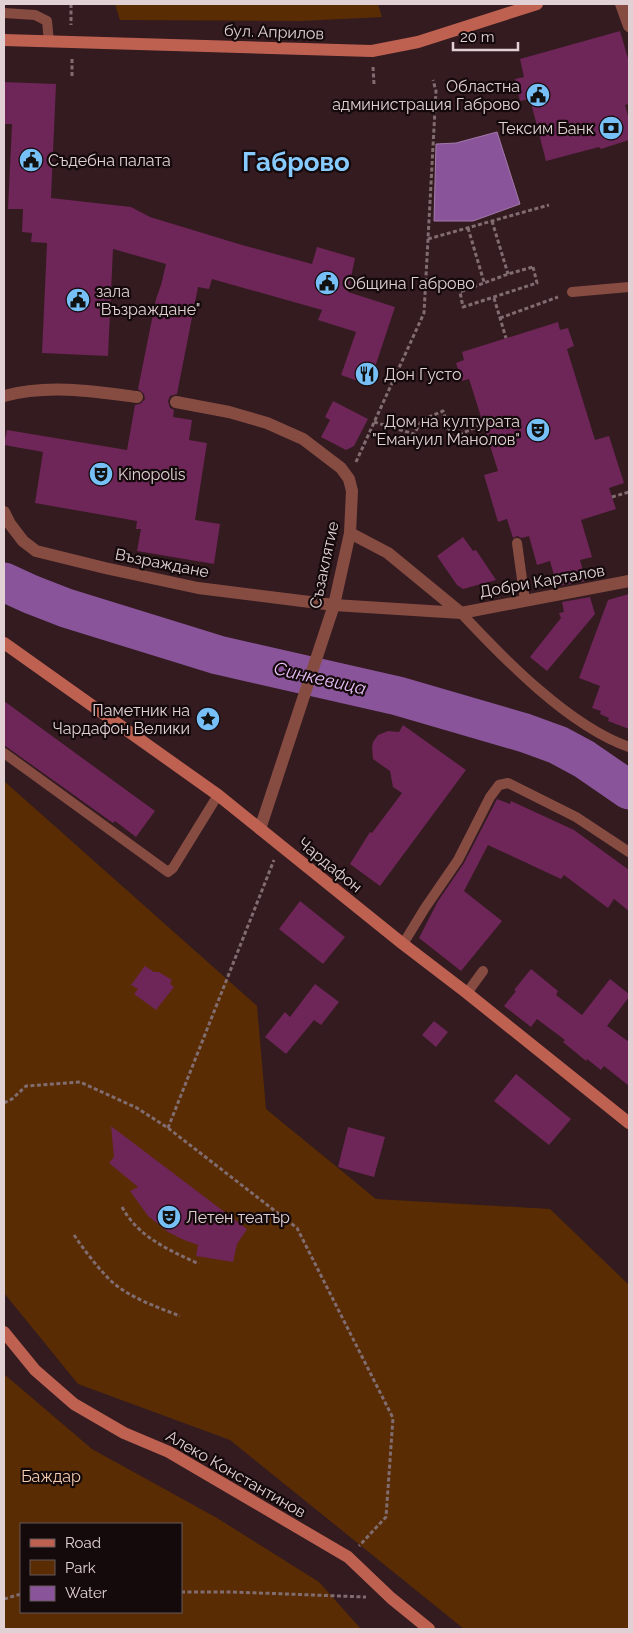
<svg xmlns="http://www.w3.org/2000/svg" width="633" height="1633" viewBox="0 0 633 1633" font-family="Raleway,sans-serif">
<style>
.green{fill:#592c03;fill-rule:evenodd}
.water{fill:#89549a;stroke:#a47aab}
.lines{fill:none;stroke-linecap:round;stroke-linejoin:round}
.river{stroke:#89549a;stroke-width:39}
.building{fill:#6e2557}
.path{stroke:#816c70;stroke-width:3;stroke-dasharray:4 2.5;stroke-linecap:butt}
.lane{stroke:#864c42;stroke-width:10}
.street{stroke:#864c42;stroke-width:12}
.secondary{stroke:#be6151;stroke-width:12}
.labels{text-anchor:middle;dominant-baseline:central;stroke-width:4.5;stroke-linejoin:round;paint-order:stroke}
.street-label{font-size:16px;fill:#e2d1d4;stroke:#14090b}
.poi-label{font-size:16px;fill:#e2d1d4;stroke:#14090b;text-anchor:start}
.park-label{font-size:16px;fill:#f6cdb0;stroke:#14090b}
.water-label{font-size:18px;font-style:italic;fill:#ebc0fa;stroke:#14090b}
.town-label{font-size:26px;font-weight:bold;fill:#87cafd;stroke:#14090b}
</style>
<rect width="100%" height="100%" fill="#331b20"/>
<g class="green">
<polygon points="115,4 378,4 382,17 301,21 120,20"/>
<polygon points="4,781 257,1006 266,1109 376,1199 550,1209 629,1285 629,1629 464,1629 230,1440 78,1384 4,1293"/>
<path d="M4 1374 92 1449 217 1518 319 1582 361 1629H4ZM21 1524H181V1612H21Z"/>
</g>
<polygon class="water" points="497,132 520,204 473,221 434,221 436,144 456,143"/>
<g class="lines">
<polyline class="river" points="4,582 30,594 66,608 218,655 398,696 525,733 558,745 584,759 629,790"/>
</g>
<g class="building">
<polygon points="620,31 629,62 629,104 625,105 629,119 629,140 601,149 599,147 546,161 530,99 520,101 515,79 524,77 520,59"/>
<polygon points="4,82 56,84 51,198 131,207 150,217 242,245 312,264 317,247 355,258 348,292 395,307 369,385 341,375 356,332 318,320 322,310 212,279 209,289 198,287 177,394 170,396 168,401 170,408 174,410 173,417 192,420 189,440 207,443 195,520 220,524 214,564 137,551 141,529 136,529 137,521 35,503 43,452 4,445 7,430 127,450 135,405 140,404 145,399 144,394 138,389 156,299 161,285 166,264 113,249 108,356 42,353 47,243 31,242 32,233 22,232 23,209 8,209 12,124 4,124"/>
<polygon points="558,322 560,330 568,328 574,346 567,349 595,440 609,436 624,483 609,488 616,509 581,520 592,557 580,560 586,581 557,586 550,561 537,565 529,536 522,538 517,536 513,538 507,519 498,522 484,475 498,471 469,379 462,381 456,363 464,360 462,352"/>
<polygon points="333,401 368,419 354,446 346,450 321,437 330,420 325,417"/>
<polygon points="463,537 473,551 476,550 496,580 463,589 457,585 437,556"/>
<polygon points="629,594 629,729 608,721 609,718 600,714 601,711 592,708 600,686 579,678 608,600"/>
<polygon points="590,597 595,614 547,671 530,657 561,618 559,613 564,612 562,602"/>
<polygon points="4,701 155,811 136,837 115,821 113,823 4,745"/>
<polygon points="403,725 466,770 380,886 350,864 370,832 372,833 402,793 393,787 390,771 373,759 372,747 373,742 378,735 388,731 399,732"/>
<polygon points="497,799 510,804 511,801 574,830 629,870 629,911 614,899 608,908 564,875 561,879 488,845 464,891 502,921 461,971 419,938 438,901 464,863"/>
<polygon points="300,901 345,937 323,964 279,929"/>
<polygon points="145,966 154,972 159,972 172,980 170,984 174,987 156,1010 134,994 138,989 131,985"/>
<polygon points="531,969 558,991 556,995 582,1015 610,979 629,994 629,997 607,1026 629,1042 629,1086 604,1066 601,1070 587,1059 586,1061 563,1042 565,1040 537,1019 531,1027 504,1006 516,991 514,990"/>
<polygon points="315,984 339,1002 321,1025 314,1020 286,1054 265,1037 285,1012 290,1017"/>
<polygon points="434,1021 448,1032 436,1047 422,1035"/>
<polygon points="516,1074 571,1119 549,1145 494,1101"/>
<polygon points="111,1126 247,1229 237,1244 233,1262 196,1256 198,1245 184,1240 168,1232 148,1216 130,1191 138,1187 109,1163 114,1157"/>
<polygon points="348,1127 385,1137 374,1177 338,1167"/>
</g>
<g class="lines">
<g class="path">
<polyline points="71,4 71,25"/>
<polyline points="72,59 72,78"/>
<polyline points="373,67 374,84"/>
<polyline points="492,221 508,274"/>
<polyline points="468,228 484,282"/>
<polyline points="428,239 549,205"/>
<polygon points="533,267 537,283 463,307 460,292 508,274"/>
<polyline points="494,298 506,338"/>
<polyline points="500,318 558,297"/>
<polyline points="374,422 414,434 422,420 443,411 452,438 483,424"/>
<polyline points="356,462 424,313 436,91 433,80"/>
<polyline points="612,497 629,492"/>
<polyline points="4,1103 12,1099 26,1086 80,1082 137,1108 168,1128 297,1228 393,1418 386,1517 359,1546"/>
<polyline points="168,1128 274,860"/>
<path d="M122 1207C138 1237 169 1250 199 1264"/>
<path d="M74 1235C85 1251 97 1267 111 1281 130 1298 157 1307 180 1316"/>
<polyline points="181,1592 233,1592 366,1597"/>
<polyline points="4,1599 21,1594"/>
</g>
<g class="lane">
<polyline points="4,13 35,15 47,21 49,42"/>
<polyline points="572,292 629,287"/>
<polyline points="517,543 525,601"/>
<path d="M461 613C504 659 569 726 629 747"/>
<polyline points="4,753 168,872 173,868 218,795"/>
<polyline points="403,944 425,908 458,860 490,797 499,785 508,783 576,817 629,852"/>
<polyline points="467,993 483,971"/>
</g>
<g class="street">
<polyline points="621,4 629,26"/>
<path d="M4 396C47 384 93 391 137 397"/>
<polyline points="176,402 229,412 267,423 303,439 341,468 349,479 352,491 350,533 334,605 260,829"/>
<polyline points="4,512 10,524 23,541 36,551 105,568 198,588 334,605 461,613 629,581"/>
<polyline points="350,533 388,553 461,613"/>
</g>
<g class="secondary">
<polyline points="4,40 372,51 418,42 537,4"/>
<polyline points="4,643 218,795 403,944 467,993 629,1123"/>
<polyline points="4,1332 35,1370 74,1404 124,1433 169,1452 348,1557 391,1598 429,1629"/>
</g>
</g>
<defs>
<g id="civic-disc" transform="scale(1.25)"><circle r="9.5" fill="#77c0f7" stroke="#14090b"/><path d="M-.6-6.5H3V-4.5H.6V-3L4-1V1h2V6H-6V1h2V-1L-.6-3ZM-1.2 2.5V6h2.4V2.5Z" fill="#111"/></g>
<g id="bank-disc" transform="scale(1.25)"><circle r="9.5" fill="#77c0f7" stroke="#14090b"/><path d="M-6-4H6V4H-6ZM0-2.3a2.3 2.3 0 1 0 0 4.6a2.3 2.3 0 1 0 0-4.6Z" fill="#111"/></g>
<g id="restaurant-disc" transform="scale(1.25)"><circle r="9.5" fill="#77c0f7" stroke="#14090b"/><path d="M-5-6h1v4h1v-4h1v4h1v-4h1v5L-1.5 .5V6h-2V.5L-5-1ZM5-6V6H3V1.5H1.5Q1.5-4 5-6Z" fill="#111"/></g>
<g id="theatre-disc" transform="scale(1.25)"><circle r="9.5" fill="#77c0f7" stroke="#14090b"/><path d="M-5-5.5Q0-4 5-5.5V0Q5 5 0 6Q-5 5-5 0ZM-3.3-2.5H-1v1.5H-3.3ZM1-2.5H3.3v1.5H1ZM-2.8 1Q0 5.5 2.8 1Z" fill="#111"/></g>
<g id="sight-disc" transform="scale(1.25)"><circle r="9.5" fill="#77c0f7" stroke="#14090b"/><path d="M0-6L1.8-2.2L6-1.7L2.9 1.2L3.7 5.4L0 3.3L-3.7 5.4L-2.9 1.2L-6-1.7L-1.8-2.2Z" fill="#111"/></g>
</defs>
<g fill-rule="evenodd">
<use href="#civic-disc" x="538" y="95"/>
<use href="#bank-disc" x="611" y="128"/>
<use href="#civic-disc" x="31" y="160"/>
<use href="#civic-disc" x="327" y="283"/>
<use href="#civic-disc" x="78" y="300"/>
<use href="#restaurant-disc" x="367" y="374"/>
<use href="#theatre-disc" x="538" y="430"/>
<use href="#theatre-disc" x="101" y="474"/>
<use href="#sight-disc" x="208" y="719"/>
<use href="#theatre-disc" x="169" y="1217"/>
</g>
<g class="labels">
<g class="street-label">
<text transform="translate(274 32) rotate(2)">бул. Априлов</text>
<text transform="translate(162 563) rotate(11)">Възраждане</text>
<text transform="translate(324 565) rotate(-78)">Съзаклятие</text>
<text transform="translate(542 581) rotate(-10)">Добри Карталов</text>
<text transform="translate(330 865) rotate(39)">Чардафон</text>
<text transform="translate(236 1474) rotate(30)">Алеко Константинов</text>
</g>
<g class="poi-label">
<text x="520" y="86" text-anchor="end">Областна<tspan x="520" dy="18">администрация Габрово</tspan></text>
<text x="594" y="128" text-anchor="end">Тексим Банк</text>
<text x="48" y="160">Съдебна палата</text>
<text x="344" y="283">Община Габрово</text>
<text x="96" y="291">зала<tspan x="96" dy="18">"Възраждане"</tspan></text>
<text x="384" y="374">Дон Густо</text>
<text x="520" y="421" text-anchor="end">Дом на културата<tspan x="520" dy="18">"Емануил Манолов"</tspan></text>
<text x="118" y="474">Kinopolis</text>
<text x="190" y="710" text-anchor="end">Паметник на<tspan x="190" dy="18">Чардафон Велики</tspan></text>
<text x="186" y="1217">Летен театър</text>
</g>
<g class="park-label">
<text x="51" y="1476">Баждар</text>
</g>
<g class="water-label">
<text transform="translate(320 678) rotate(13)">Синкевица</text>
</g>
<g class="town-label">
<text x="296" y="162">Габрово</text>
</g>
</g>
<rect width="633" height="1633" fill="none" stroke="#e2d1d4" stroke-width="10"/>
<rect x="20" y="1523" width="162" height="90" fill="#14090b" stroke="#66595b"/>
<rect x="30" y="1539" width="25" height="8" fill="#be6151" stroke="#66595b"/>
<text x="65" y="1548" font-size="15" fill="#e2d1d4">Road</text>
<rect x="30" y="1560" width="25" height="15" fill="#592c03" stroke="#66595b"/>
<text x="65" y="1573" font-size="15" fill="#e2d1d4">Park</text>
<rect x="30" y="1586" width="25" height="15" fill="#89549a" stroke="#66595b"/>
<text x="65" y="1598" font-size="15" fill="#e2d1d4">Water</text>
<path d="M453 42v8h65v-8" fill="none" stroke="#e2d1d4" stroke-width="2.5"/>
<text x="460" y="42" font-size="15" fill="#e2d1d4" stroke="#14090b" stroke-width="4" paint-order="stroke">20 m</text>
</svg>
